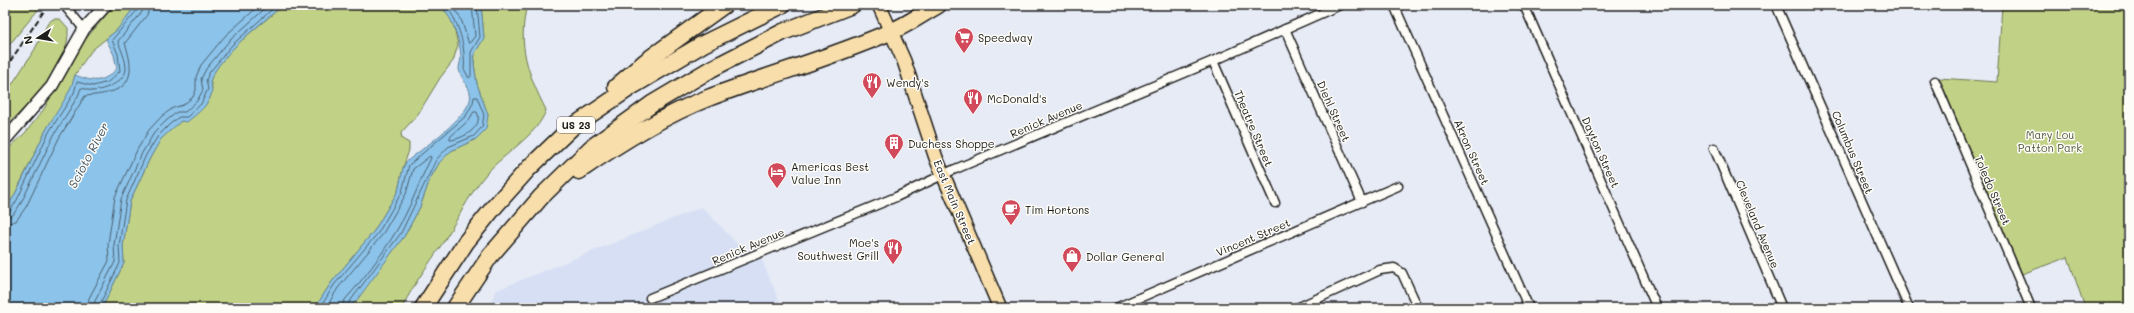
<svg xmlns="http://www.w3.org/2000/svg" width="2134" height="313" viewBox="0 0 2134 313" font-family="Mali,sans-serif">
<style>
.built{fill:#d6dff4}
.green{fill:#c1d286;stroke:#6e7751}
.water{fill:#8cc3ea;stroke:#5f8098}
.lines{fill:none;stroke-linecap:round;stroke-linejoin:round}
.shore{stroke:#495f6e;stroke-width:1}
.minor-casing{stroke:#1c1c1c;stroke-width:11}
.tertiary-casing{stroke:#1c1c1c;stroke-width:14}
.primary-casing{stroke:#1c1c1c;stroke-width:16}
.motorway-casing{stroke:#1c1c1c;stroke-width:19}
.minor{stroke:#fdfcf7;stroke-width:8}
.tertiary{stroke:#fdfcf7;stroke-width:11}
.primary{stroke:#f8deab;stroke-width:13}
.motorway{stroke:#f8deab;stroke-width:16}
.rail{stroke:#1c1c1c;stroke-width:2;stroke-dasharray:6 3;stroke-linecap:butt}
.labels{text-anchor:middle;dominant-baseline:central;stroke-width:3;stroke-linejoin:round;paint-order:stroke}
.shield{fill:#fdfcf7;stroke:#605f5e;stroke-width:1}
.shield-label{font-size:10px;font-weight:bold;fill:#1c1c1c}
.poi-label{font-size:11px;fill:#1c1c1c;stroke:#fdfcf7;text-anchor:start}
.street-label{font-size:11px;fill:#1c1c1c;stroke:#fdfcf7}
.park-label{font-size:11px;fill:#565c41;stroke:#fdfcf7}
.water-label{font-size:12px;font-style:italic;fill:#435664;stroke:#fdfcf7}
</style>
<rect width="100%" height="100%" fill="#e6ebf5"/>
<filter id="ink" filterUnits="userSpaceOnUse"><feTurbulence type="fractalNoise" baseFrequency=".025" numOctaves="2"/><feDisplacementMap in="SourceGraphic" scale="8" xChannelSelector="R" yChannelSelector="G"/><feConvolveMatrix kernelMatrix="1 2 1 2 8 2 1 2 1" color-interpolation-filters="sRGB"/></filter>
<g filter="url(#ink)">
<polygon class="built" points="702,207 744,251 761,258 782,308 487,308 497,290"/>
<g class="green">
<polygon points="5,5 42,5 5,50"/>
<polygon points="115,5 136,5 117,30 92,50 82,64 75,75 71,91 46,130 13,198 5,211 5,152 26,132 44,109 77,49"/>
<path d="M283 5H438L443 8 453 22 458 45 453 61 440 78 418 114 401 133 402 139 409 143V150L403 168 398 191 374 231 331 283 315 308H102L124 263 123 246 130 201 150 158 161 138 172 127 204 107 210 98 212 88 210 80C222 52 260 26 283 5Z"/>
<path d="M481 5H527C517 46 528 74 546 110 538 135 503 154 486 174 471 192 462 211 450 231 435 257 415 280 402 308H349L405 235 420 207 430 179 439 163 451 151 476 139 488 115 477 84 474 64 475 53 484 38Z"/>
<polygon points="2002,5 2129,5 2129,308 2085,308 2068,257 2022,274 1939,78 1997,82"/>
<path d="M53 19H60L68 28C70 70 30 100 5 128V95L35 49 48 23Z"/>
</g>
<g class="water">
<path d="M136 5H283C260 25 222 52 210 81 210 84 212 87 212 90 211 104 198 113 187 122L181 121 161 139 150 158 130 201 123 246 124 263 102 308H5V211C21 186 32 158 45 132 56 111 69 98 75 75 94 82 101 84 117 69L114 55 106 39 117 30Z"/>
<path d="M438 5H481L484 38 475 53 474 64 477 84 488 115 486 129 476 139 451 151 439 163 430 179 420 207 405 235 357 300 349 308H315L331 283 374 231 398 191 403 168 406 162C423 148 460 123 469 103 475 90 461 81 459 69 459 65 461 61 461 57 460 41 452 13 438 5Z"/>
</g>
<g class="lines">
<g class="shore">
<path d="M446 5C459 23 466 47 464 69L469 78 471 76V52L480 37 477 5"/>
<polyline points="452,5 461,19 469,44 475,36 472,5"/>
<path d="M474 112H477C484 127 463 139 450 140V137L469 120Z"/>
<polyline points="5,213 10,211 17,200 49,132 74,93 77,82 93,86 108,82 120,71 118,54 112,40 138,9 139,5"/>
<path d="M5 218 13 215 21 203 54 135 78 96 81 88C85 88 89 91 93 91 104 90 125 82 126 69 126 59 121 50 118 41L142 12 144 5"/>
<path d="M5 224 16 221 26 207 59 138 85 96C124 93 139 84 125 43L147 15 150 5"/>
<polyline points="87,308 89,298 109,261 108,244 115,197 137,150 149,130 162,116 173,108 183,105 193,97 196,90 196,77 201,65 225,36 260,5"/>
<polyline points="93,308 95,301 115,262 114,245 121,199 142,153 154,133 166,121 177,112 185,112 197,101 203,90 201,79 206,69 229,41 269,5"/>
<polyline points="98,308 120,263 119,246 126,200 146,155 158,136 170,124 179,117 187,117 201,104 208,89 206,80 209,73 232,45 277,5"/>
<polyline points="320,308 334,285 378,233 402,192 409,165 466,116 473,103 474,97 477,97 484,115 482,127 474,136 448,147 436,160 401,233 348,304 347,308"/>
<path d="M326 308 338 288 382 235 406 194 413 169 430 156 431 158C423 173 418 188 411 203 396 237 368 274 344 301L342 308"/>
</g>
<g class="minor-casing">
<g id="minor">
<polyline points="64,5 84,29"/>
<polyline points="1394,5 1529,308"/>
<polyline points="1524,5 1657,308"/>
<polyline points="1776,5 1909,308"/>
<polyline points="1285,29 1362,202"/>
<polyline points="1213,61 1275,203"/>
<polyline points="1935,81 2031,308"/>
<polyline points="1714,148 1782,308"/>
<polyline points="650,298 896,197 953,170 1213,61 1340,5"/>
<polyline points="1116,308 1398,186"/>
<polyline points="1297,308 1380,270 1394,268 1402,273 1418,308"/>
</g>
</g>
<g class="tertiary-casing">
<polyline id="tertiary" points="5,140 52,86 84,29 106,5"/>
</g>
<g class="primary-casing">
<polyline id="primary" points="879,5 904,61 936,158 1000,308"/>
</g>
<g class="motorway-casing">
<g id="motorway">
<polyline points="616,87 645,62 724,5"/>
<path d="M579 171C619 143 662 116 708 98 768 75 831 58 890 32 907 25 922 14 938 5"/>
<polyline points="423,308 466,242 495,206 529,168 572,127 634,85 703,44 782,5"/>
<polyline points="455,308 490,256 541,197 591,148 652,104 711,69 783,32 852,5"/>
</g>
</g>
<use href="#minor" class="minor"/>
<use href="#tertiary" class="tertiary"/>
<use href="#primary" class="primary"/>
<use href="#motorway" class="motorway"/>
<polyline class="rail" points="5,69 48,5"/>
</g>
</g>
<defs>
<g id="supermarket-pin" transform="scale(1)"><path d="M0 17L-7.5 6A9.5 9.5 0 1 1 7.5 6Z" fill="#d1495b" stroke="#fdfcf7"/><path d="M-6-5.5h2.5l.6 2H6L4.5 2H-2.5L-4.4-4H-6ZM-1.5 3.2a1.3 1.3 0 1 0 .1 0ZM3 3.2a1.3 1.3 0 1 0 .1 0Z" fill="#fff"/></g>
<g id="restaurant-pin" transform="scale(1)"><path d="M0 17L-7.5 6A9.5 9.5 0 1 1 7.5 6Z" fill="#d1495b" stroke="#fdfcf7"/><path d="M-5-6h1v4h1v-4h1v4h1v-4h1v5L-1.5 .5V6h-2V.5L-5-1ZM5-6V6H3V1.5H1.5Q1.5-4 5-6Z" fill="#fff"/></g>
<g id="building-pin" transform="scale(1)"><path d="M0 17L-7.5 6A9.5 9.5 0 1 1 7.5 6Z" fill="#d1495b" stroke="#fdfcf7"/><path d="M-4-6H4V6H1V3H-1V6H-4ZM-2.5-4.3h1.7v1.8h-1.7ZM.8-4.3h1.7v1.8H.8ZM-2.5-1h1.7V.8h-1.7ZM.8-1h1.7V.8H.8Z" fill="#fff"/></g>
<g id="hotel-pin" transform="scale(1)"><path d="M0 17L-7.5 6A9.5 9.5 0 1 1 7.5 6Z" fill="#d1495b" stroke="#fdfcf7"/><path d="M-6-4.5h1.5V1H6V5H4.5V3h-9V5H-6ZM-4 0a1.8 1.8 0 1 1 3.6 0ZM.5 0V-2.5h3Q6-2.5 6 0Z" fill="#fff"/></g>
<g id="cafe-pin" transform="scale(1)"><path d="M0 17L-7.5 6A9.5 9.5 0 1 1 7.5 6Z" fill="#d1495b" stroke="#fdfcf7"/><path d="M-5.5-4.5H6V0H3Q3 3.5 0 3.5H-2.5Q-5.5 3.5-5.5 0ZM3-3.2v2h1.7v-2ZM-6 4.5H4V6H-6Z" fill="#fff"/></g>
<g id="shop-pin" transform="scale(1)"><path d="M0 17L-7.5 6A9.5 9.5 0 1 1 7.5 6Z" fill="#d1495b" stroke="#fdfcf7"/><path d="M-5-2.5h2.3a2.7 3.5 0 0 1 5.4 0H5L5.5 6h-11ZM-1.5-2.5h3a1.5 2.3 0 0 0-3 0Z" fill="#fff"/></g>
</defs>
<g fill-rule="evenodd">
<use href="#supermarket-pin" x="964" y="37"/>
<use href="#restaurant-pin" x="872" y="82"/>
<use href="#restaurant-pin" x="973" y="98"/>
<use href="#building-pin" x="894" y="143"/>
<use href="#hotel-pin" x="777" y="172"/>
<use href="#cafe-pin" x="1011" y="209"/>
<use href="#restaurant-pin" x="893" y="248"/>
<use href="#shop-pin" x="1072" y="256"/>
</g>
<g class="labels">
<rect class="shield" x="557" y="117" width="38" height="16" rx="3"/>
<g class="shield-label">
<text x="576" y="125">US 23</text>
</g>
<g class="poi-label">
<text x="978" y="37">Speedway</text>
<text x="886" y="82">Wendy's</text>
<text x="987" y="98">McDonald's</text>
<text x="908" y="143">Duchess Shoppe</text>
<text x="791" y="166">Americas Best<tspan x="791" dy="13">Value Inn</tspan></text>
<text x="1025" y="209">Tim Hortons</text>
<text x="879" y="242" text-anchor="end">Moe's<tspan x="879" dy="13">Southwest Grill</tspan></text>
<text x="1086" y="256">Dollar General</text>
</g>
<g class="street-label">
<text transform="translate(1334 111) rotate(66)">Diehl Street</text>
<text transform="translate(1046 119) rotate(-23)">Renick Avenue</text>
<text transform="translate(1254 128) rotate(67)">Theatre Street</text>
<text transform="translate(1472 152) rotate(66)">Akron Street</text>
<text transform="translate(1601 152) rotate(66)">Dayton Street</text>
<text transform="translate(1853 152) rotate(67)">Columbus Street</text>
<text transform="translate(1993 190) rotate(67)">Toledo Street</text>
<text transform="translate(955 202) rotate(67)">East Main Street</text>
<text transform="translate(1758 224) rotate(67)">Cleveland Avenue</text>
<text transform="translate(1253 237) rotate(-23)">Vincent Street</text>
<text transform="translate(748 246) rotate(-23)">Renick Avenue</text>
</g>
<g class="park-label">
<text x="2050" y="134">Mary Lou<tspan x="2050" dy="13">Patton Park</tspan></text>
</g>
<g class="water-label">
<text transform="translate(88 155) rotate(-62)">Scioto River</text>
</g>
</g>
<rect width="2134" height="313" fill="none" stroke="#fdfcf7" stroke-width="20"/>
<rect x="10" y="10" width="2114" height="293" fill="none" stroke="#1c1c1c" stroke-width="1.5" filter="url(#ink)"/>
<g transform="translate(38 38) rotate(258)" stroke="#fdfcf7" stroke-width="3" paint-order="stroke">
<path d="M0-3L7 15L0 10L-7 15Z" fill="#1c1c1c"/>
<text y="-6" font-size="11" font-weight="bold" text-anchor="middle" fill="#1c1c1c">N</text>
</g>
</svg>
